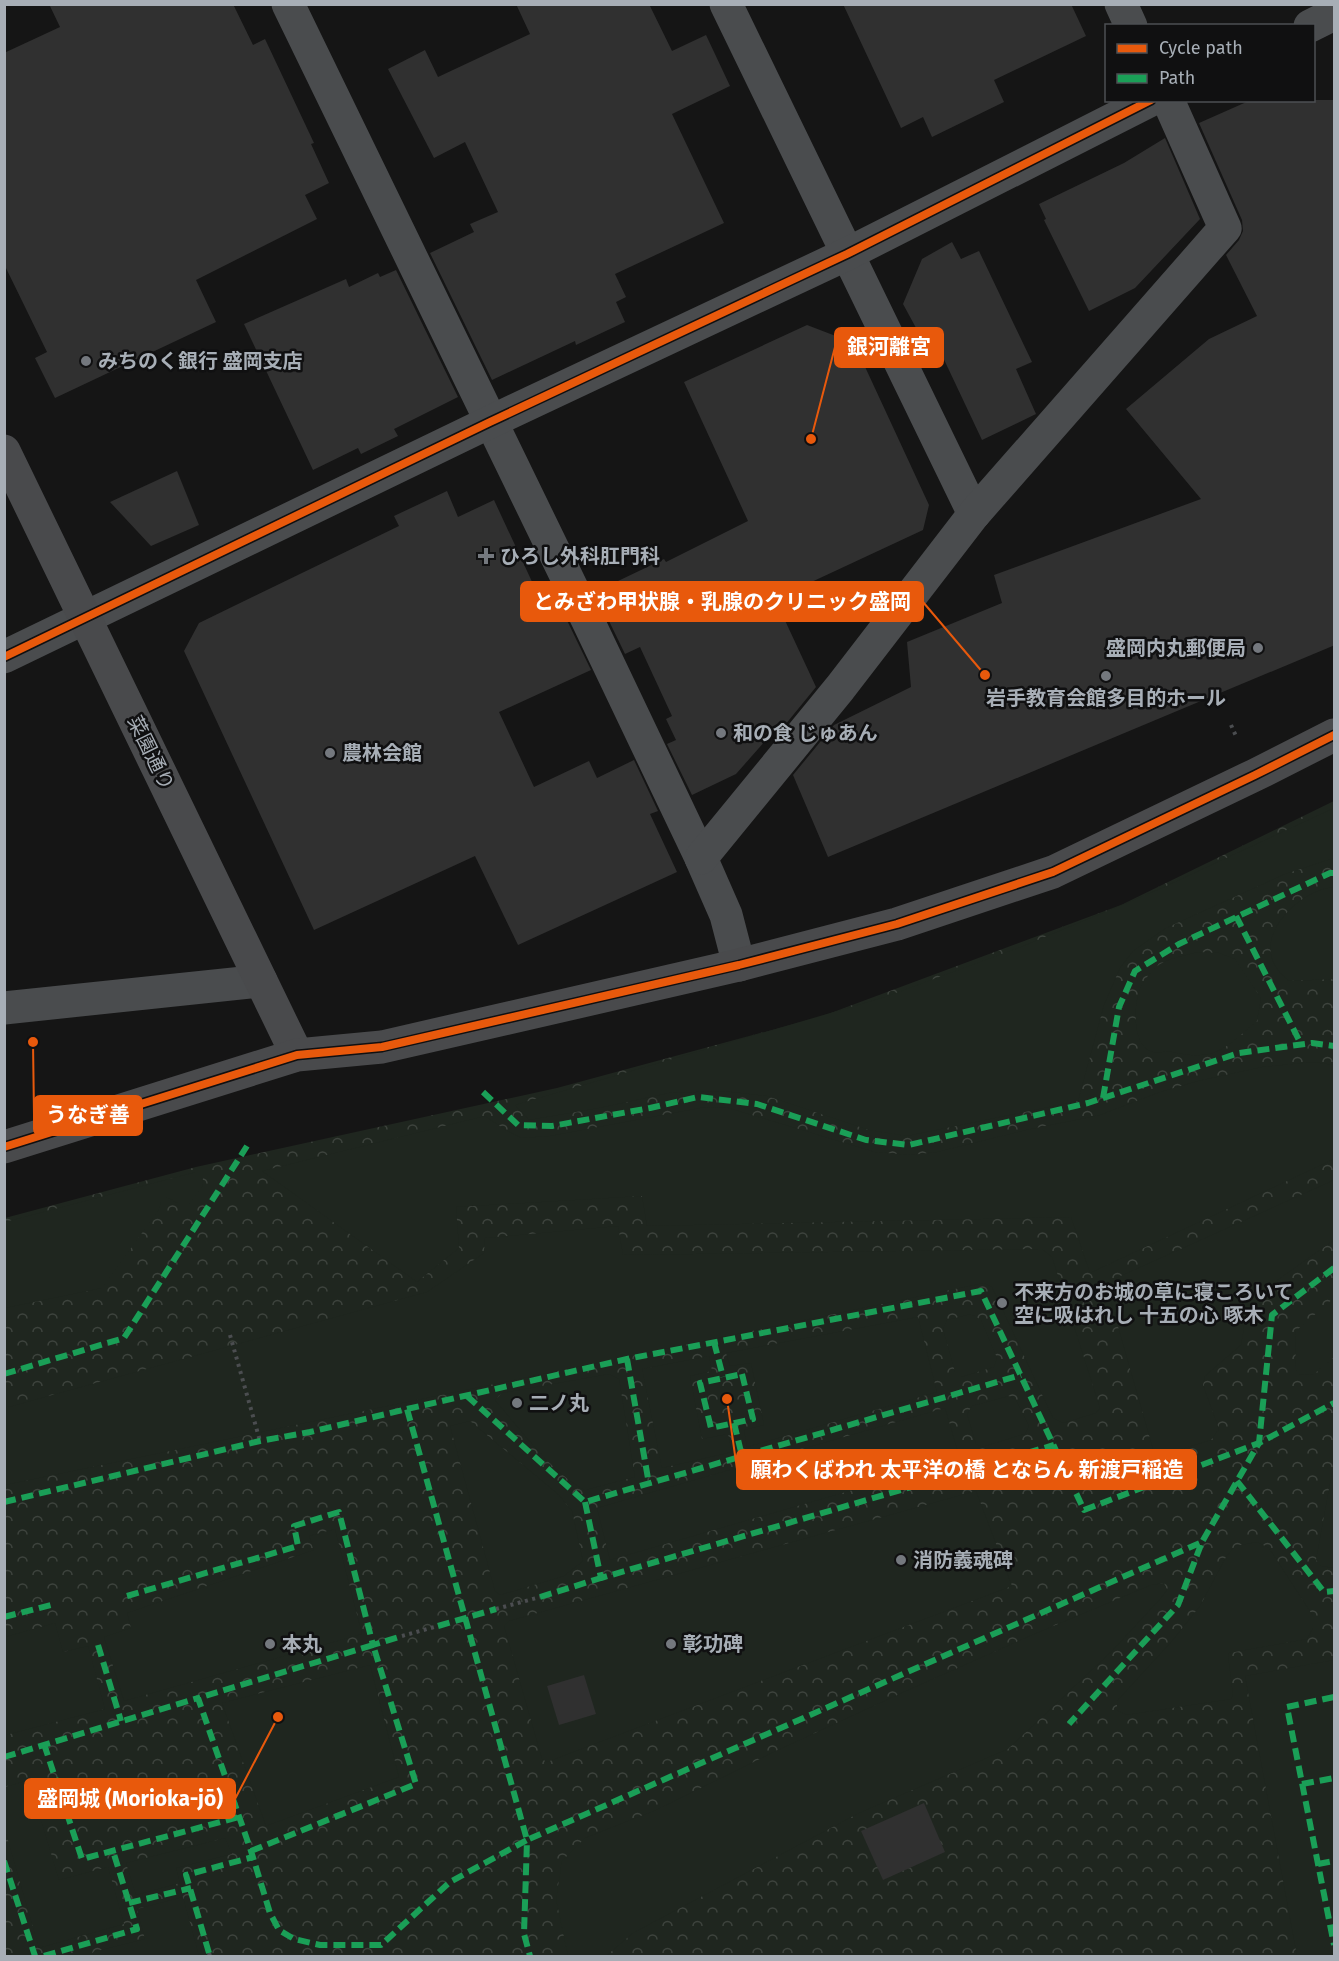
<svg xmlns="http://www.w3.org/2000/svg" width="1339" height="1961" viewBox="0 0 1339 1961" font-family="'Fira Sans','Noto Sans JP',sans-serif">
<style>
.forest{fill:url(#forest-crowns)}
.garden{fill:#1f261f}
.building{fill:#303030}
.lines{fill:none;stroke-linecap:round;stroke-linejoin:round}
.path{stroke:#4b4d50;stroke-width:4;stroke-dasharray:3 4.5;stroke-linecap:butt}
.street{stroke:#4a4c4e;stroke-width:33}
.secondary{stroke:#494a4c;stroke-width:33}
.quiet{stroke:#1a9f57;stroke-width:6;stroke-dasharray:12 6;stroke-linecap:butt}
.cycleway-casing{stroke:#101011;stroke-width:11}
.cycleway{stroke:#e8590c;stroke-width:8}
.poi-dot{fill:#74787e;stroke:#101011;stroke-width:2}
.labels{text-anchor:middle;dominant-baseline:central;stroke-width:5;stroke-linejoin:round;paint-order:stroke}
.poi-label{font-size:20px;font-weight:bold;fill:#a7aeb6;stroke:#101011;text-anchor:start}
.street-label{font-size:20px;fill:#a7aeb6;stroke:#101011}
.leader{fill:none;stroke:#e8590c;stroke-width:2}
.callout-dot{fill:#e8590c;stroke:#101011;stroke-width:2}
.callout{fill:#e8590c;stroke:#e8590c;stroke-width:2}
.callout-label{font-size:21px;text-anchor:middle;font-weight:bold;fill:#fff}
</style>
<defs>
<pattern id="forest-crowns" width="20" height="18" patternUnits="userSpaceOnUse" patternTransform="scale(1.5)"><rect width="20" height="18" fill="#1f261f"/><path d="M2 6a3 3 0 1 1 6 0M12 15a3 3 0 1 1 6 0" fill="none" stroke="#3d433d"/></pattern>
</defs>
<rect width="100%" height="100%" fill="#151515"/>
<polygon class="forest" points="1334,801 1334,1956 5,1956 5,1218 196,1167 557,1088 820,1017 1121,905"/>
<g class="garden">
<polygon points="1334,808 1334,858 1285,874 1166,928 1133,951 1120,968 1104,1005 1078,1101 907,1136 869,1130 767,1096 723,1091 669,1093 599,1108 529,1120 515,1105 885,997 1021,947 1162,888"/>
<path d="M1334 887V979L1289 981C1285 977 1279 973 1276 967 1254 933 1302 889 1334 887Z"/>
<path d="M1198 952 1219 953 1235 959 1261 998 1257 1021C1243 1032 1230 1047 1213 1053 1199 1057 1186 1055 1172 1052 1166 1051 1159 1053 1153 1052 1133 1047 1134 1011 1138 995 1140 985 1148 975 1155 968 1166 958 1184 956 1198 952Z"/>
<polygon points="1313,1062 1334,1065 1334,1159 1090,1273 1071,1217 647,1226 642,1196 456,1207 459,1248 417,1282 262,1171 485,1116 504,1129 521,1138 550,1136 700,1108 725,1107 875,1152 911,1155 937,1152 1026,1130 1100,1115 1160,1092 1198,1081 1262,1067"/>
<polygon points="196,1172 203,1178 202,1187 189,1204 179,1204 167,1197 161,1202 158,1211 102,1288 5,1308 5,1222"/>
<polygon points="1334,1180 1334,1240 1241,1306 1238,1315 1244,1328 1241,1345 1205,1376 1203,1385 1219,1429 1211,1440 1162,1455 1153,1449 1107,1288 1114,1279"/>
<polygon points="618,1226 623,1255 1042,1249 1052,1257 1100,1408 1096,1413 1063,1423 1053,1418 992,1287 984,1283 5,1485 5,1408 427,1292 484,1253 485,1238"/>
<polygon points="1334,1298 1334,1357 1314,1374 1300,1375 1296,1370 1295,1335 1296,1331"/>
<polygon points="971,1314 981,1320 997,1358 994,1367 961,1377 955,1372 943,1329 947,1320"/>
<polygon points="918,1317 937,1392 747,1447 744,1430 764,1425 751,1363 730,1366 726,1353"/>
<polygon points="709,1356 712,1371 690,1376 702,1439 728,1434 732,1452 662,1468 642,1369"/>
<path d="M609 1374 619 1379 635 1477 585 1490C552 1473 520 1429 495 1400L502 1393Z"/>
<polygon points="1009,1396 1016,1400 1029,1426 1025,1434 982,1447 976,1444 967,1414 972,1406"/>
<polygon points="945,1408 960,1459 610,1560 597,1508"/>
<polygon points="470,1421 559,1495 572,1511 583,1561 564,1576 500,1595 495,1591 450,1426"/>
<polygon points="1334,1470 1334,1568 1321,1566 1316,1560 1332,1472"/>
<polygon points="976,1491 1012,1586 547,1762 542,1759 504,1626 509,1621"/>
<polygon points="335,1529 362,1634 124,1701 104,1637 131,1628 127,1613 314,1550 309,1536"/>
<polygon points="1257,1542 1269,1548 1313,1616 1313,1628 1307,1639 1229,1653 1228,1655 1233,1695 1231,1699 1126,1715 1117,1710 1117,1701 1172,1641 1200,1606 1226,1557 1235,1546"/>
<polygon points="1164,1583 1167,1590 1161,1598 1112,1651 1008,1749 859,1813 633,1933 606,1956 568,1956 556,1899 562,1861 585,1838 656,1810 778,1750 906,1691 1032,1635 1151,1585"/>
<polygon points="55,1623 63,1652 88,1646 105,1709 6,1735 4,1734 5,1637"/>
<polygon points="1334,1660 1334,1956 1297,1956 1245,1676"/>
<polygon points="370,1665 399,1777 266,1826 222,1703"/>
<polygon points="29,1780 59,1880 108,1867 124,1924 39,1948 5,1830 5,1787"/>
<polygon points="225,1838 232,1854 176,1868 180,1883 136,1895 126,1863"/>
<polygon points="183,1897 199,1956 94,1956 93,1952 145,1939 137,1909"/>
</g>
<g class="building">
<polygon points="49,4 233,4 253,45 265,39 314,143 311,144 329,183 305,195 317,219 196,280 216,322 55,398 35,358 47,352 4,264 4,53 60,27"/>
<polygon points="516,4 649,4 672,51 706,35 730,86 672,114 724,223 615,274 626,297 616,302 625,322 576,345 575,341 492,380 430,253 474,232 470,224 498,212 465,142 434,158 388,69 425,50 438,77 530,34"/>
<polygon points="843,4 1071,4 1086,36 994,80 1004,102 932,137 923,117 901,128"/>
<polygon points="1251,100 1335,100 1335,645 828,857 793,775 834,725 911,687 907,642 1002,603 994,575 1201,499 1126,409 1209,339 1257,316 1226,255 1239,240 1243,231 1242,220 1199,123"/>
<polygon points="1165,138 1200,219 1135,288 1089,311 1044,220 1046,219 1039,204 1124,163"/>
<polygon points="952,242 961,259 979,251 1032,362 1016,369 1036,414 982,440 931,332 921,337 903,304 922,259"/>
<polygon points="396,270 458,397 394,429 398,436 361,454 358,448 313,470 244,324 346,279 349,287 378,273 380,277"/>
<polygon points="807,325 854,343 929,505 923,530 775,599 816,687 776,736 774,731 736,774 692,795 667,744 676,740 666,719 672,716 640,647 625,654 595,592 664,559 666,562 748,521 684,382"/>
<polygon points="177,471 199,525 151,546 110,502"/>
<polygon points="447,491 458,517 494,500 547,614 561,608 591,670 499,712 534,787 589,761 597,778 634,760 658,811 650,814 677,872 518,945 475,856 314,930 184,651 199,623 399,526 394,516"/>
<polygon points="584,1675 596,1714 559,1725 547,1686"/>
<polygon points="924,1803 945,1852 883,1880 861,1831"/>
</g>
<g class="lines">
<g class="path">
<polyline points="1231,725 1236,736"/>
<polyline points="230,1335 260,1441"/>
<polyline points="1001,1551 1005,1562"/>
<polyline points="496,1609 540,1597"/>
<polyline points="402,1636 438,1626"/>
<polyline points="209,1953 210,1956"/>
</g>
<g class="street">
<polyline points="288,4 588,621 701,858 726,915 739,965"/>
<polyline points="726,4 974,514"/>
<polyline points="1121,4 1131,26"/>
<polyline points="1310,26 1334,14"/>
<polyline points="4,657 490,422 847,254 1151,100"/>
<polyline points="701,858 840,688 974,514 1225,228 1168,100"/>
<polyline points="4,1008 261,981"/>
</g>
<g class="secondary">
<polyline points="4,451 297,1055"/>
<polyline points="4,1147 297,1055 382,1047 739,965 897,924 1053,872 1255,775 1334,735"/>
</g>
<g class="quiet">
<polyline points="1236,916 1301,1044"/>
<polyline points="483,1092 518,1125 552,1126 650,1108 698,1097 757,1104 866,1140 909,1145 1088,1103 1239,1053 1312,1043 1334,1046"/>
<polyline points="1103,1098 1119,1007 1135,971 1179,944 1330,873 1334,873"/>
<polyline points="1334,1268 1272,1315 1259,1443 1334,1403"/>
<polyline points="714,1342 723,1377"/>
<polyline points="627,1359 649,1484"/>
<polyline points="4,1374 124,1338 247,1146"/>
<polygon points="742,1374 753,1419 711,1428 700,1383"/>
<polyline points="467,1396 585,1502 1021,1375"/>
<polyline points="407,1409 627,1359 981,1291 1084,1510 1259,1443 1202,1542"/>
<polyline points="734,1423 742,1456"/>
<polyline points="1237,1481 1324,1592 1334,1591"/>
<polyline points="4,1502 260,1441 310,1432 407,1409 527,1840 1202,1542 1178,1605 1069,1724"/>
<polyline points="585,1502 601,1578 1054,1445"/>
<polyline points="127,1596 298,1546 294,1526 339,1512 373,1645 402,1636"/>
<polyline points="540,1597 601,1578"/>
<polyline points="4,1617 51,1605"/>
<polyline points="438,1626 496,1609"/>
<polyline points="98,1645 121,1721"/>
<polyline points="1334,1697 1287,1707 1334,1945"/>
<polyline points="44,1744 82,1859 239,1817"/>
<polyline points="4,1757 198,1698"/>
<polyline points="1302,1784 1334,1778"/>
<polyline points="251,1851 416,1784 373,1645 198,1698 251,1851 270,1913 279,1930 294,1939 320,1945 381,1945 450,1882 527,1840 524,1934 530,1956"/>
<polyline points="4,1861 35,1956"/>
<polyline points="1318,1864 1334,1861"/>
<polyline points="129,1903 191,1888"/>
<polyline points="209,1953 186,1875 253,1857"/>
<polyline points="44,1956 137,1929 113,1851"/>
</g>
<g class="cycleway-casing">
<g id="cycleway">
<polyline points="4,657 490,422 847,254 1151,100"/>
<polyline points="4,1147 297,1055 382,1047 739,965 897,924 1053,872 1255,775 1334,735"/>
</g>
</g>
<use href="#cycleway" class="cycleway"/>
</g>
<g class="poi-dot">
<circle cx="86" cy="361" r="6"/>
<path d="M483 547h6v6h6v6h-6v6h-6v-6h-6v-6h6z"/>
<circle cx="1258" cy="648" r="6"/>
<circle cx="1106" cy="676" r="6"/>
<circle cx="721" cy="733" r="6"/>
<circle cx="330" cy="753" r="6"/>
<circle cx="1002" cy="1303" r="6"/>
<circle cx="517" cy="1403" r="6"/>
<circle cx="901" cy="1560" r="6"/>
<circle cx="270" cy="1644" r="6"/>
<circle cx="671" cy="1644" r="6"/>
</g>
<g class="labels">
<g class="poi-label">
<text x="98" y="361">みちのく銀行 盛岡支店</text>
<text x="500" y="556">ひろし外科肛門科</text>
<text x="1246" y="648" text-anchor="end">盛岡内丸郵便局</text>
<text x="1106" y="698" text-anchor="middle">岩手教育会館多目的ホール</text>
<text x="733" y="733">和の食 じゅあん</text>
<text x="342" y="753">農林会館</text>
<text x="1014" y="1292">不来方のお城の草に寝ころいて<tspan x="1014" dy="23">空に吸はれし 十五の心 啄木</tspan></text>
<text x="529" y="1403">二ノ丸</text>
<text x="913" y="1560">消防義魂碑</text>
<text x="282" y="1644">本丸</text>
<text x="683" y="1644">彰功碑</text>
</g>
<g class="street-label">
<text transform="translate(151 753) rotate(64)">菜園通り</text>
</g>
</g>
<path class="leader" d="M811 439L835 347M985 675L923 602M33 1042L34 1115M727 1399L737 1469M278 1717L235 1799"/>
<g class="callout-dot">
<circle cx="811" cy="439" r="6"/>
<circle cx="985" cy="675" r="6"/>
<circle cx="33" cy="1042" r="6"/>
<circle cx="727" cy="1399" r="6"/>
<circle cx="278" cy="1717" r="6"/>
</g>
<g class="callout">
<rect x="835" y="328" width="108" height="39" rx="6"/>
<rect x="521" y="582" width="402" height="39" rx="6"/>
<rect x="34" y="1096" width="108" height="39" rx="6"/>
<rect x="737" y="1450" width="459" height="39" rx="6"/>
<rect x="25" y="1779" width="210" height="39" rx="6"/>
</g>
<g class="callout-label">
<text x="889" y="354">銀河離宮</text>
<text x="722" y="609">とみざわ甲状腺・乳腺のクリニック盛岡</text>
<text x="88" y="1122">うなぎ善</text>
<text x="967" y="1477">願わくばわれ 太平洋の橋 とならん 新渡戸稲造</text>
<text x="130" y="1806">盛岡城 (Morioka-jō)</text>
</g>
<rect width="1339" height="1961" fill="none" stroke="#a7aeb6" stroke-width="12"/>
<rect x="1105" y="24" width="210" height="78" fill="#101011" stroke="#4c4f53" stroke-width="1.5"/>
<rect x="1117" y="44" width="30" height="9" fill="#e8590c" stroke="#4c4f53" stroke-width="1.5"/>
<text x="1159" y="54" font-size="18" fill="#a7aeb6">Cycle path</text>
<rect x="1117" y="74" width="30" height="9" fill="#1a9f57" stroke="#4c4f53" stroke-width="1.5"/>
<text x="1159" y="84" font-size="18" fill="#a7aeb6">Path</text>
</svg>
